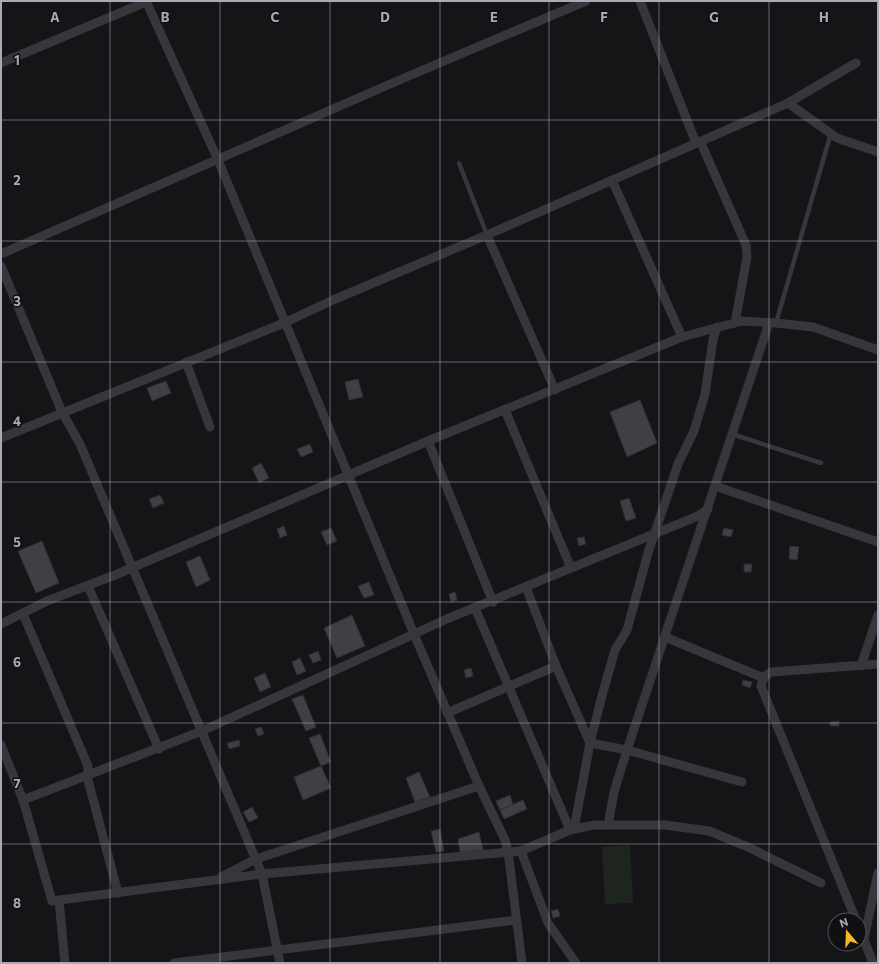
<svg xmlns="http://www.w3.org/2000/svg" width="879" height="964" viewBox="0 0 879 964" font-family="Commissioner,sans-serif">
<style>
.green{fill:#1d251e}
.building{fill:#3f4044;stroke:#2f2f33}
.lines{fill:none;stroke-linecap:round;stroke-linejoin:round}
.service{stroke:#36363c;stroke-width:4.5}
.minor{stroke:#36363c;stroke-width:9}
.grid{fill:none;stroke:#a6abb7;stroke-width:1;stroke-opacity:0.55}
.grid-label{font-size:13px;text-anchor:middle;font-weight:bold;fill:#a6abb7;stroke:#101012;stroke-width:3;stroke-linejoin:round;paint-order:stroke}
</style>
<rect width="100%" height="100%" fill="#151517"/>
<polygon class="green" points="630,845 633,903 605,904 602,847"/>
<g class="building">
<polygon points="358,379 363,397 349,400 345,382"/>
<polygon points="166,381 171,393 152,401 147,388"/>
<polygon points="640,400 657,443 627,457 610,412"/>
<polygon points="310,444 313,452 301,457 297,449"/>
<polygon points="261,463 269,478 259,483 252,468"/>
<polygon points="160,495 164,503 153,508 149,499"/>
<polygon points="629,498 636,518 626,521 620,501"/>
<polygon points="284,526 287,535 280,538 277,529"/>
<polygon points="331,528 337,541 327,545 321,532"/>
<polygon points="724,528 733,530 731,537 722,535"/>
<polygon points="584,537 586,544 579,546 577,538"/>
<polygon points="42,541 59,583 36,593 18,551"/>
<polygon points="790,546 799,547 797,560 789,559"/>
<polygon points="200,556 210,580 196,587 186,562"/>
<polygon points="744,564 752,564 751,572 744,572"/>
<polygon points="369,582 374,595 364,598 358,586"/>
<polygon points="455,592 457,600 451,602 449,594"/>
<polygon points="352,615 365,646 337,658 324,628"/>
<polygon points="318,651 321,660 313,663 309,655"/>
<polygon points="300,658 306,671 297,675 292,662"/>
<polygon points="471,668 473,676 466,678 464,670"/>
<polygon points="265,673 271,687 260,692 254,678"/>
<polygon points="743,680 752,682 750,688 742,685"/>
<polygon points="303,695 316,727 306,731 292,699"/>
<polygon points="839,721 839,726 830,726 830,722"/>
<polygon points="261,727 264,734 258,736 255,729"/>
<polygon points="320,734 331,762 321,766 309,738"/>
<polygon points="239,740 240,746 229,749 227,743"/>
<polygon points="321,766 331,788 303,800 294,777"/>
<polygon points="419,772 430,797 415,802 406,778"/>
<polygon points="510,795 513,805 500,810 496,801"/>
<polygon points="523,800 527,809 504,819 500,810"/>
<polygon points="252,807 258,818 249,822 243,812"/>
<polygon points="440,829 444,851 436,852 431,831"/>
<polygon points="479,832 483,850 460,852 458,839"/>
<polygon points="558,909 560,916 553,918 551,911"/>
</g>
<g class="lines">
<g class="service">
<polyline points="459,163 487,235"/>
<polyline points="776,323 831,133"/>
<polyline points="732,434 821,463"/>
</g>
<g class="minor">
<polyline points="146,1 218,160 414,634 479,786 505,840 508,851 522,963"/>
<polyline points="640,1 696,143"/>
<polyline points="1,63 148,1"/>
<polyline points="788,103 837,138 878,152"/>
<polyline points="700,141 746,245 747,257 735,323"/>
<polyline points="612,180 682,337"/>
<polyline points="487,235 555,390"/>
<polyline points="1,254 404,78 586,1"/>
<polyline points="1,266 62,412 80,444 262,874 280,963"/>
<polyline points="186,362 210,427"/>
<polyline points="505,410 571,568"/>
<polyline points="1,438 284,323 333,300 487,235 788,103 856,63"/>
<polyline points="428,441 493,602"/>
<polyline points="715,486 878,542"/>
<polyline points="88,586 159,749"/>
<polyline points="526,587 556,666 590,743 627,750 742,782"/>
<polyline points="475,608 570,830"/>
<polyline points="23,614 88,766 88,780 118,893"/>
<polyline points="1,624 47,601 115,575 428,441 682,337 742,321 776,323 813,327 878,350"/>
<polyline points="665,637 764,678"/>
<polyline points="861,666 878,615"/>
<polyline points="447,713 556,666"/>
<polyline points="1,745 23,800 52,901 262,874 521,851 570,830 594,825 665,825 709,831 748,847 821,883"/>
<polyline points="23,800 202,731 449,618 698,516 708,509"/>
<polyline points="608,825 614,792 627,750 769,323"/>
<polyline points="574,829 590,743 603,692 615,650 627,630 648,553 678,464 694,431 705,394 713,340 717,327"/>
<polyline points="521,851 548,923 576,963"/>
<polyline points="221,877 256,859 479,786"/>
<polyline points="59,900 65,963"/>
<path d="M856 920 761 686C762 679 765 675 771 672L878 664"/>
<polyline points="859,927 873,963"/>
<polyline points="864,939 878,873"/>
<polyline points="174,963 516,920"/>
</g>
</g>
<path class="grid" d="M110 1V963M220 1V963M330 1V963M440 1V963M549 1V963M659 1V963M769 1V963M1 120H878M1 241H878M1 362H878M1 482H878M1 602H878M1 723H878M1 844H878"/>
<g class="grid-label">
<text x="55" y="22">A</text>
<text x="165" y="22">B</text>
<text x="275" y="22">C</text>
<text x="385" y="22">D</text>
<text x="494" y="22">E</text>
<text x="604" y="22">F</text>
<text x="714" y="22">G</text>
<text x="824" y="22">H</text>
<text x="17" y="65">1</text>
<text x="17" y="185">2</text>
<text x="17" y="306">3</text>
<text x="17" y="426">4</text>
<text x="17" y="547">5</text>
<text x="17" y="667">6</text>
<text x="17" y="788">7</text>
<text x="17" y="908">8</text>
</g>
<rect width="879" height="964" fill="none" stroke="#a6abb7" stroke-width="4"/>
<g transform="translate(847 932) rotate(341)"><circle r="19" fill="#101012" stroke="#4c4e54"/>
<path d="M0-3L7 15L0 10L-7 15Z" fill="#f7b82c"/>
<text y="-6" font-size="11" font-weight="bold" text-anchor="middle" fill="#a6abb7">N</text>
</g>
</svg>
